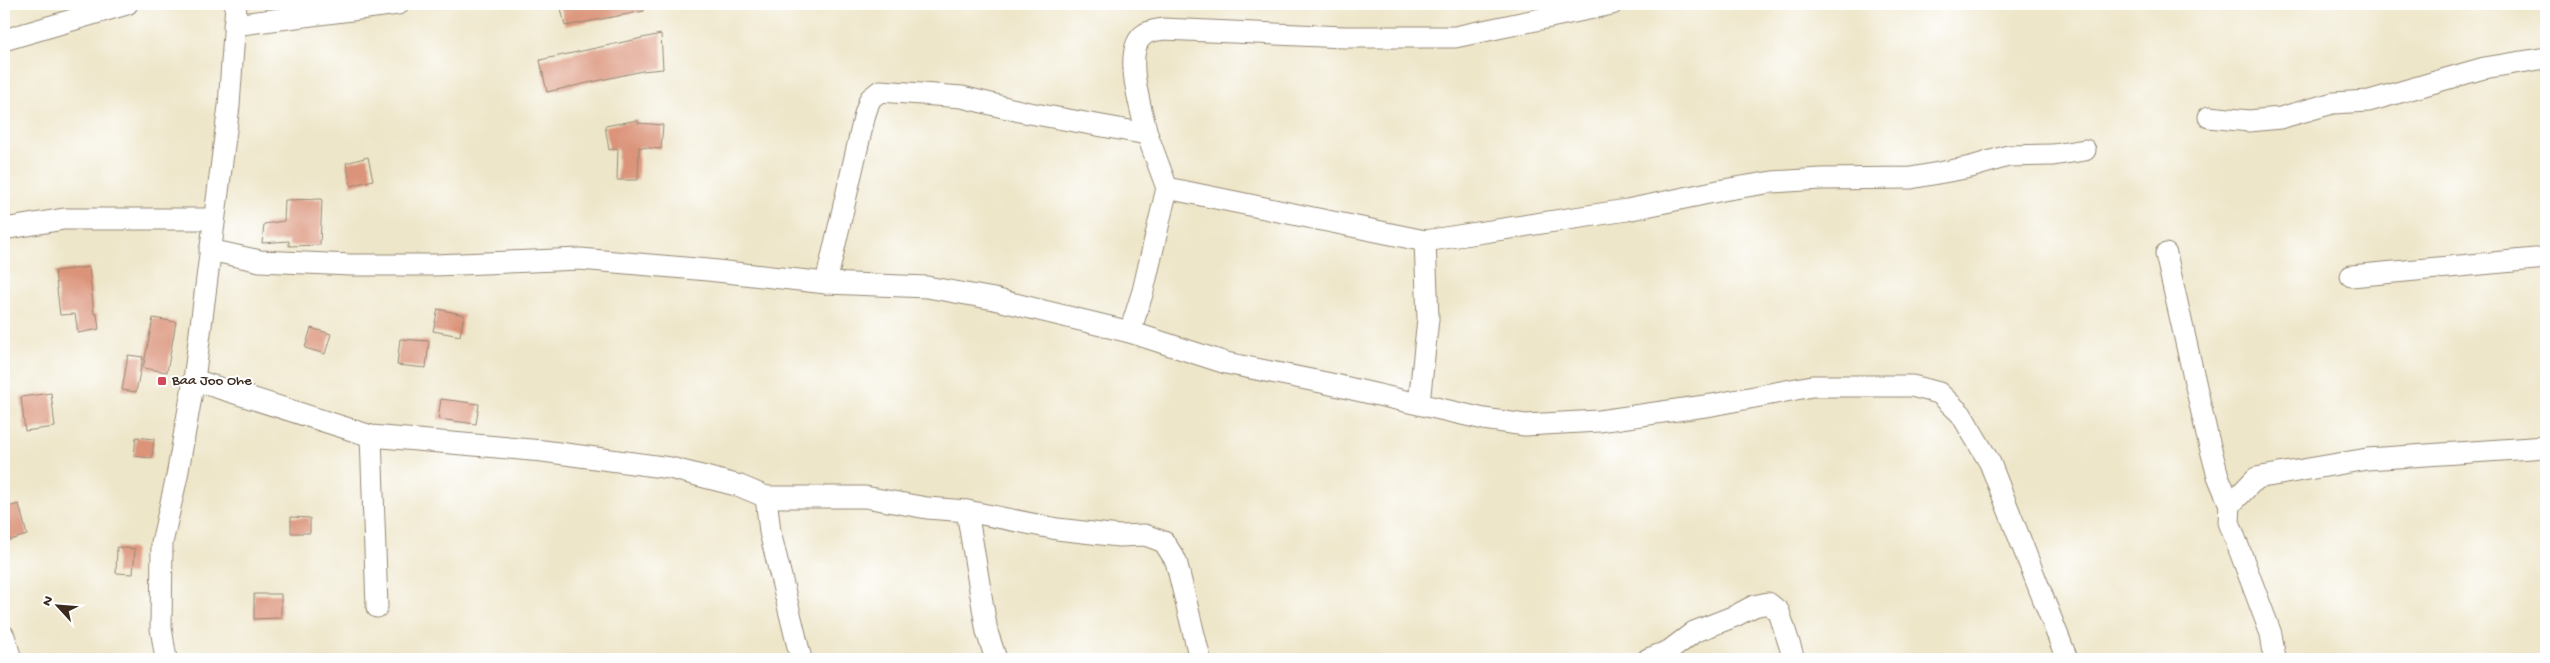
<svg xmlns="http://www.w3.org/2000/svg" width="2550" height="663" viewBox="0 0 2550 663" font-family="'Gochi Hand',sans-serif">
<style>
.building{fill:#db947a}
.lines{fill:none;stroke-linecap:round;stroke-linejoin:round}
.street-casing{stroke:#948874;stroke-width:23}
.street{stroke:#fff;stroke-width:21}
.poi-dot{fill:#d1495b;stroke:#fff;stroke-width:2}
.labels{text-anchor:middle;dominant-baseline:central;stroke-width:4;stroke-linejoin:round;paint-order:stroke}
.poi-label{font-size:15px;fill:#3b2a1e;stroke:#fff;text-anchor:start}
</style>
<rect width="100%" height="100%" fill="#fff"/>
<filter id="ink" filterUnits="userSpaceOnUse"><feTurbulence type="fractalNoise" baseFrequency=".02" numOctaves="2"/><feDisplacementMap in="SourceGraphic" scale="10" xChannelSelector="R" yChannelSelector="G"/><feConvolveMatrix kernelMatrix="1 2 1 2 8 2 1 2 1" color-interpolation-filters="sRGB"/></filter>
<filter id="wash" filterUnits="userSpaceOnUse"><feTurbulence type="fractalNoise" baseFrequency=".0096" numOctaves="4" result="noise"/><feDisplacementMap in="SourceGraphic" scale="20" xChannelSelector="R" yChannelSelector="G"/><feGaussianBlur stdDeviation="1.12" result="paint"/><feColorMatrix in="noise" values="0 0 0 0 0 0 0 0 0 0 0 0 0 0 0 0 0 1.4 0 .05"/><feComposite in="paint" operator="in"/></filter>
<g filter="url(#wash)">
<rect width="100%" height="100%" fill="#eee6c9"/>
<g id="blocks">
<g class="building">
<polygon points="560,4 643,4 644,11 565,26"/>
<polygon points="661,34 663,69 642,71 547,92 540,60"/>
<polygon points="638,120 638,123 663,125 661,149 639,147 638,180 617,180 618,148 609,150 605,126"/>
<polygon points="368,157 373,180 351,186 346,163"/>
<polygon points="322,199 320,245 289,246 289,241 262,243 264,224 284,221 285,200"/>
<polygon points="89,267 94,314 97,314 99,329 78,333 75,314 60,315 55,271"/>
<polygon points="438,309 464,315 460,336 433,331"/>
<polygon points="153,318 176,322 167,372 143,368"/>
<polygon points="311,328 331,334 325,354 305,348"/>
<polygon points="400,339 429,341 426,368 397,365"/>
<polygon points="128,355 143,357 136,392 122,390"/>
<polygon points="51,393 55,427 25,431 21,397"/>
<polygon points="441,399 479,404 476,424 438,419"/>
<polygon points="136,437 154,439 152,458 134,456"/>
<polygon points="19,504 27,535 4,542 4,508"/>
<polygon points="291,517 310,518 310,533 291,533"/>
<polygon points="117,547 135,549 133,574 116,573"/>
<polygon points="254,594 281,594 281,618 254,619"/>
</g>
</g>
</g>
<g filter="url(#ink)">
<use href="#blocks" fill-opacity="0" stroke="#948874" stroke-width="1"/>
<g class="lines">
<g class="street-casing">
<g id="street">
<polyline points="234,25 398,4"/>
<polyline points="4,40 127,4"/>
<polyline points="2209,117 2249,121 2280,118 2333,103 2369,101 2484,68 2546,58"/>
<path d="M1147 134C1142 111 1121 49 1145 34 1149 31 1158 30 1163 29L1344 37H1455L1612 4"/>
<polyline points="4,229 64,219 214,219"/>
<polyline points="210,250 260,261 351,265 435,265 580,259 708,270 826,283 927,287 994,299 1130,332 1226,363 1326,383 1484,419 1525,425 1599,421 1712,405 1812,386 1912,386 1939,393 1961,414 1990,463 2067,659"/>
<polyline points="2166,254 2207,435 2218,476 2230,505"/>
<polyline points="2351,276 2546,258"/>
<polyline points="826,283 865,114 870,99 880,91 962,97 1024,112 1147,134 1167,188"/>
<polyline points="1130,332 1143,291 1167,188 1425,241 1627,210 1723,190 1772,182 1821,179 1911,178 1971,167 2008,156 2053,155 2085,150"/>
<polyline points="194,380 371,436 543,451 670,468 740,486 766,497 865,497 927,508 967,511 1057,529 1119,536 1145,535 1164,542 1176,561 1200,659"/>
<polyline points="1419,403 1428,319 1425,241"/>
<polyline points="371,436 377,607"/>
<polyline points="766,497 770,532 801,659"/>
<polyline points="967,511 987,632 996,659"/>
<polyline points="4,636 11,659"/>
<polyline points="166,659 161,628 162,543 177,476 194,380 229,106 236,4"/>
<polyline points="1648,659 1669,651 1694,632 1735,616 1754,606 1768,603 1779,612 1794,659"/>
<polyline points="2275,659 2271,634 2229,522 2230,505 2256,478 2367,459 2546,447"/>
</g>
</g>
<use href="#street" class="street"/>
</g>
</g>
<rect class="poi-dot" x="157" y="376" width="10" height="10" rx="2.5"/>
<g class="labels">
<g class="poi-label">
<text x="172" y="381">Baa Joo Ohe</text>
</g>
</g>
<rect width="2550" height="663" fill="none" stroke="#fff" stroke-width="20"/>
<g transform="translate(58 606) rotate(296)" stroke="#ffffff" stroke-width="4" paint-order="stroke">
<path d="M0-4L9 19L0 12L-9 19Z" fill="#3b2a1e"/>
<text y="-8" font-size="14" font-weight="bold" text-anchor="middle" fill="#3b2a1e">N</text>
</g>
</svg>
